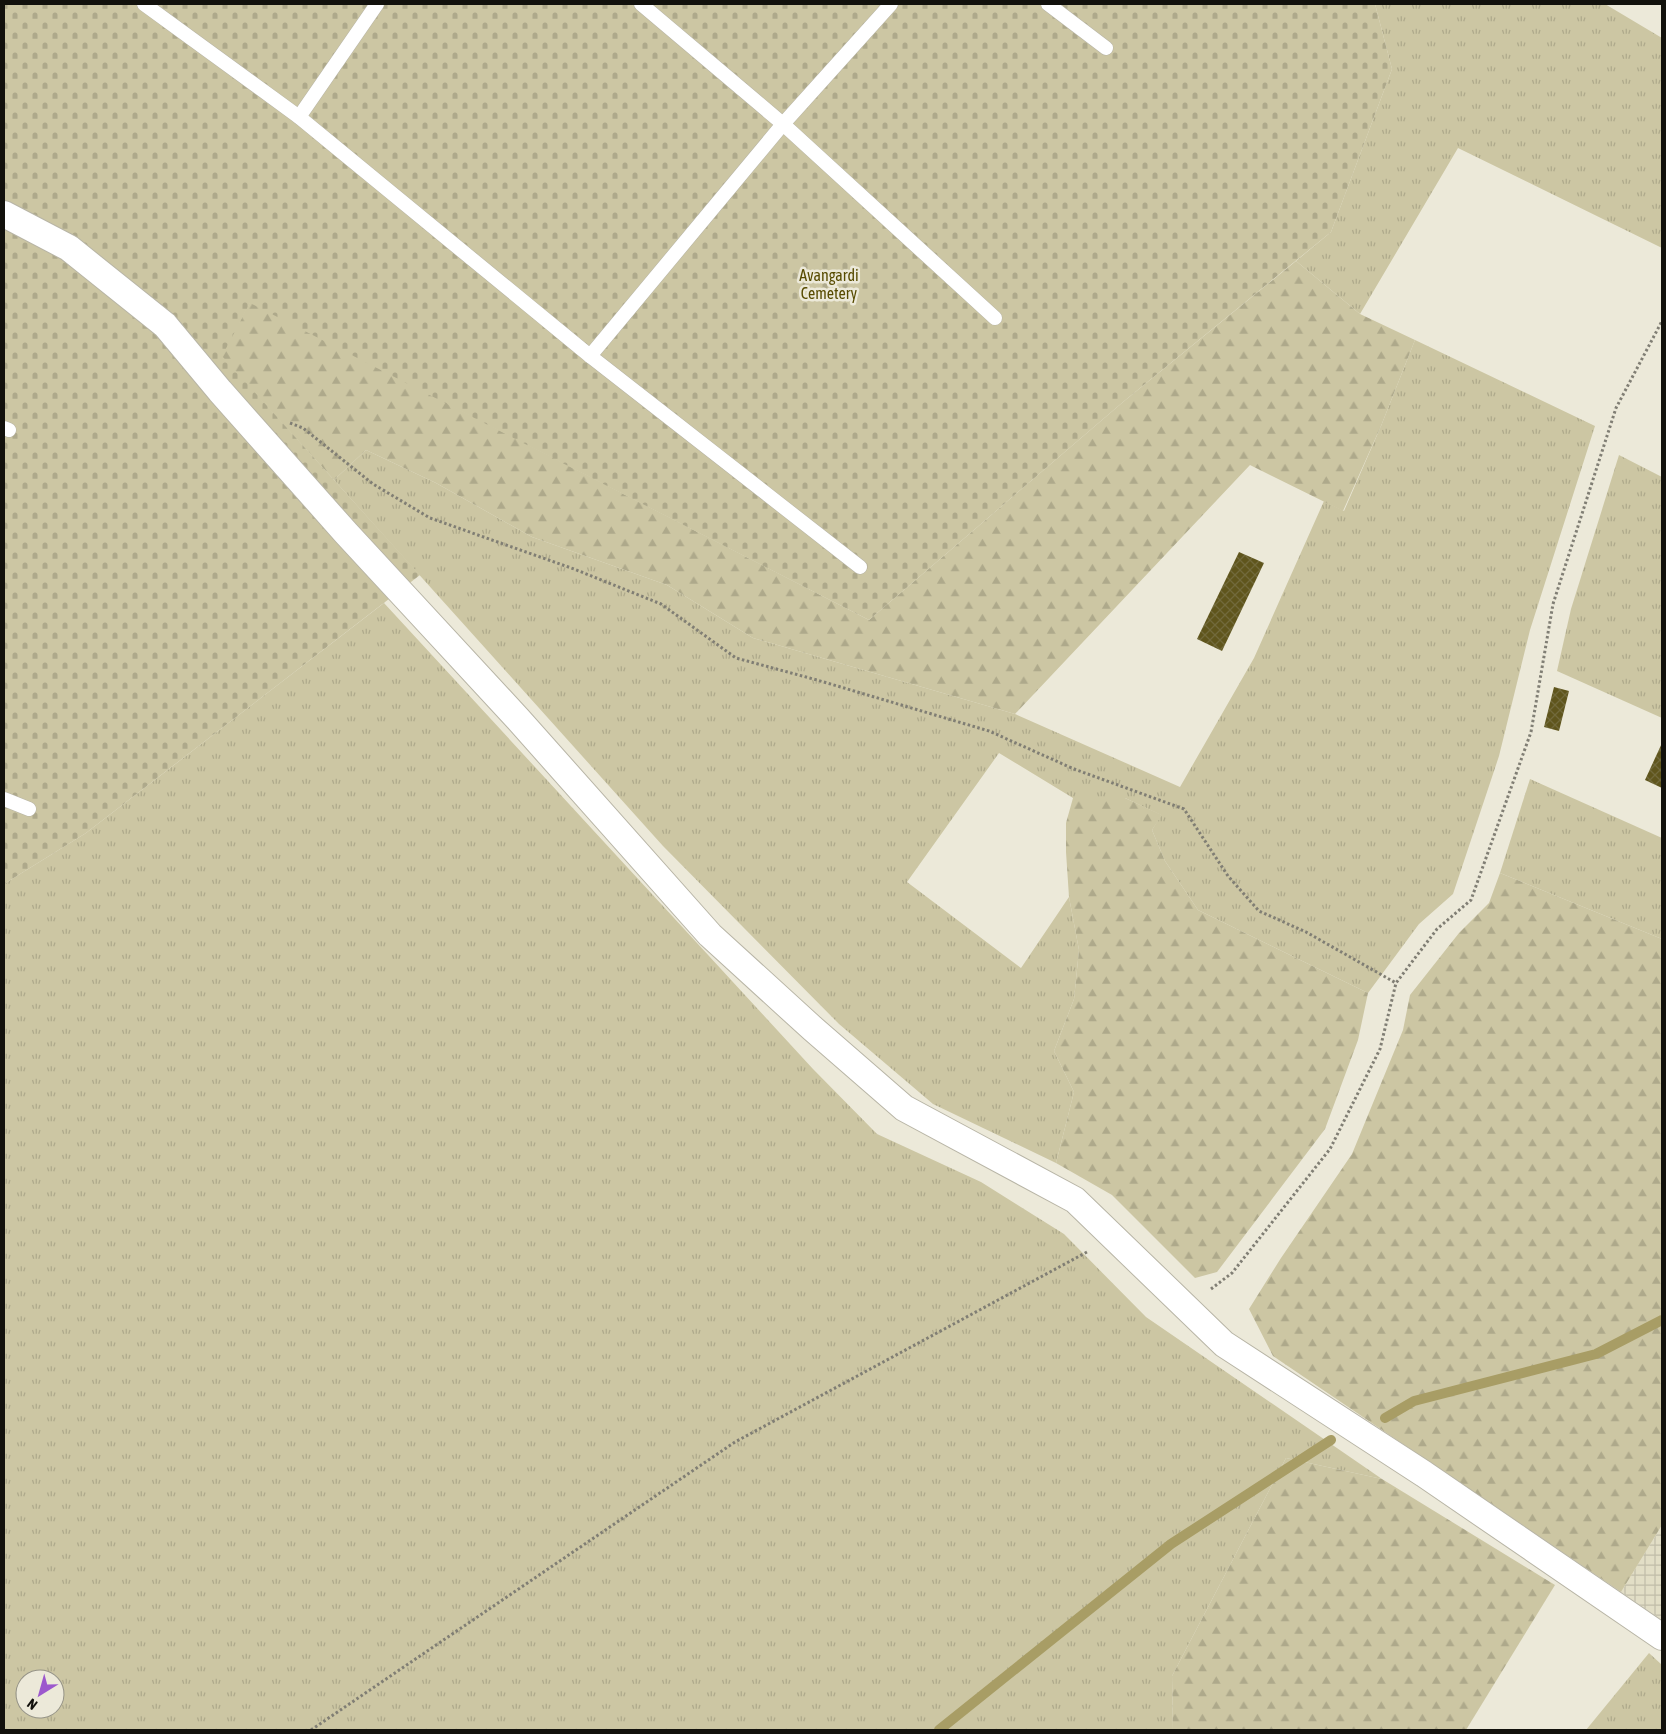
<svg xmlns="http://www.w3.org/2000/svg" width="1666" height="1734" viewBox="0 0 1666 1734" font-family="'Asap Condensed',sans-serif">
<style>
.industrial{fill:url(#industrial-grid)}
.grass{fill:url(#grass-tufts);fill-rule:evenodd}
.forest{fill:url(#forest-firs)}
.cemetery{fill:url(#cemetery-stones)}
.lines{fill:none;stroke-linecap:round;stroke-linejoin:round}
.stream{stroke:#a89d65;stroke-width:10}
.building{fill:url(#building-cross-hatch)}
.service-casing{stroke:#b8b5a6;stroke-width:15}
.minor-casing{stroke:#b8b5a6;stroke-width:28}
.path{stroke:#807e74;stroke-width:3;stroke-dasharray:2.5 2.5;stroke-linecap:butt}
.service{stroke:#fff;stroke-width:14}
.minor{stroke:#fff;stroke-width:26}
.labels{text-anchor:middle;dominant-baseline:central;stroke-width:5;stroke-linejoin:round;paint-order:stroke}
.park-label{font-size:16px;fill:#574b00;stroke:#ece9d9}
</style>
<defs>
<pattern id="industrial-grid" width="8" height="8" patternUnits="userSpaceOnUse" patternTransform="scale(1.25)"><rect width="8" height="8" fill="#e2dec6"/><path d="M0 4h8M4 0v8" fill="none" stroke="#c1bda9"/></pattern>
<pattern id="grass-tufts" width="24" height="20" patternUnits="userSpaceOnUse" patternTransform="scale(1.25)"><rect width="24" height="20" fill="#ccc6a3"/><path d="M3 7l-1-3M5 7V3M7 7l1-3M15 17l-1-3M17 17v-4M19 17l1-3" fill="none" stroke="#aea98b"/></pattern>
<pattern id="forest-firs" width="22" height="20" patternUnits="userSpaceOnUse" patternTransform="scale(1.25)"><rect width="22" height="20" fill="#ccc6a3"/><path d="M5 1l3.5 6h-7zM16 11l3.5 6h-7z" fill="#aea98b"/></pattern>
<pattern id="cemetery-stones" width="16" height="16" patternUnits="userSpaceOnUse" patternTransform="scale(1.25)"><rect width="16" height="16" fill="#ccc6a3"/><path d="M2 7V4a2 2 0 0 1 4 0v3zM10 15v-3a2 2 0 0 1 4 0v3z" fill="#aea98b"/></pattern>
<pattern id="building-cross-hatch" width="8" height="8" patternUnits="userSpaceOnUse" patternTransform="scale(1.25)"><rect width="8" height="8" fill="#5f551c"/><path d="M0 0l8 8M0 8l8-8" fill="none" stroke="#71693b"/></pattern>
</defs>
<rect width="100%" height="100%" fill="#ece9d9"/>
<polygon class="industrial" points="1662,1525 1662,1620 1621,1592"/>
<g class="grass">
<polygon points="1375,4 1605,4 1662,38 1662,248 1458,148 1360,314 1296,261 1331,232 1392,69"/>
<polygon points="1415,340 1595,426 1530,630 1499,756 1453,894 1419,924 1368,993 1198,910 1165,861 1152,830 1161,815 1125,798 1073,798 999,753 907,882 1021,968 1069,897 1079,950 1074,999 1054,1051 1074,1092 1056,1163 933,1104 839,1024 663,846 334,480 366,450 436,483 532,537 667,585 753,638 1015,714 1180,787 1254,658 1324,501 1344,511 1381,426"/>
<polygon points="1619,455 1662,477 1662,718 1557,671 1571,609"/>
<path d="M384 603 813 1069 877 1134 981 1182 1064 1234 1146 1317 1382 1479 1286 1458 1172 1676 1173 1730H4V884L86 833ZM25 1679H55V1709H25Z"/>
<polygon points="1530,779 1662,838 1662,939 1500,873"/>
<polygon points="1649,1653 1662,1665 1662,1730 1586,1730"/>
</g>
<g class="forest">
<polygon points="1296,261 1360,314 1415,340 1381,426 1343,511 1250,465 1015,714 753,638 667,585 532,537 436,483 366,450 334,480 221,356 250,302 869,620 1123,402"/>
<polygon points="1073,798 1125,798 1162,815 1152,830 1165,861 1198,910 1368,993 1358,1040 1325,1129 1217,1272 1195,1278 1112,1195 1056,1163 1074,1092 1054,1051 1074,999 1079,950 1069,897 1066,852 1066,823"/>
<polygon points="1500,873 1662,939 1662,1525 1621,1592 1273,1356 1249,1309 1281,1258 1352,1154 1403,1030 1410,995 1459,933 1489,903"/>
<polygon points="1286,1458 1382,1479 1555,1585 1466,1730 1173,1730 1172,1676"/>
</g>
<polygon class="cemetery" points="4,4 1375,4 1392,69 1331,232 1123,402 869,620 250,303 222,356 420,575 86,833 4,884"/>
<g class="lines">
<g class="stream">
<polyline points="1385,1418 1414,1401 1596,1354 1662,1320"/>
<polyline points="939,1730 1171,1544 1331,1440"/>
</g>
</g>
<g class="building">
<polygon points="1239,552 1264,563 1222,651 1197,639"/>
<polygon points="1554,687 1569,691 1559,731 1544,727"/>
<polygon points="1662,743 1662,788 1645,780"/>
</g>
<g class="lines">
<g class="service-casing">
<g id="service">
<polyline points="144,4 299,117 590,356 860,567"/>
<polyline points="641,4 783,124 995,318"/>
<polyline points="1048,4 1106,48"/>
<polyline points="299,117 377,4"/>
<polyline points="590,356 783,124 891,4"/>
<polyline points="4,428 9,430"/>
<polyline points="4,799 29,809"/>
</g>
</g>
<g class="minor-casing">
<polyline id="minor" points="4,214 69,248 165,325 220,391 346,533 518,719 710,935 812,1028 904,1108 1075,1200 1224,1344 1424,1474 1662,1637"/>
</g>
<g class="path">
<polyline points="290,423 303,428 373,484 430,518 574,569 661,604 736,658 817,680 989,731 1074,769 1184,809 1228,876 1259,911 1306,932 1396,983"/>
<polyline points="1211,1289 1232,1273 1330,1149 1380,1049 1396,983 1437,929 1471,900 1531,732 1553,604 1616,408 1662,321"/>
<polyline points="311,1730 735,1442 1087,1252"/>
</g>
<use href="#service" class="service"/>
<use href="#minor" class="minor"/>
</g>
<g class="labels">
<g class="park-label">
<text x="829" y="275">Avangardi<tspan x="829" dy="18">Cemetery</tspan></text>
</g>
</g>
<rect width="1666" height="1734" fill="none" stroke="#12110c" stroke-width="10"/>
<g transform="translate(40 1694) rotate(217)"><circle r="24" fill="#ece9d9" stroke="#959387"/>
<path d="M0-4L9 19L0 12L-9 19Z" fill="#9c58cd"/>
<text y="-8" font-size="14" font-weight="bold" text-anchor="middle" fill="#12110c">N</text>
</g>
</svg>
